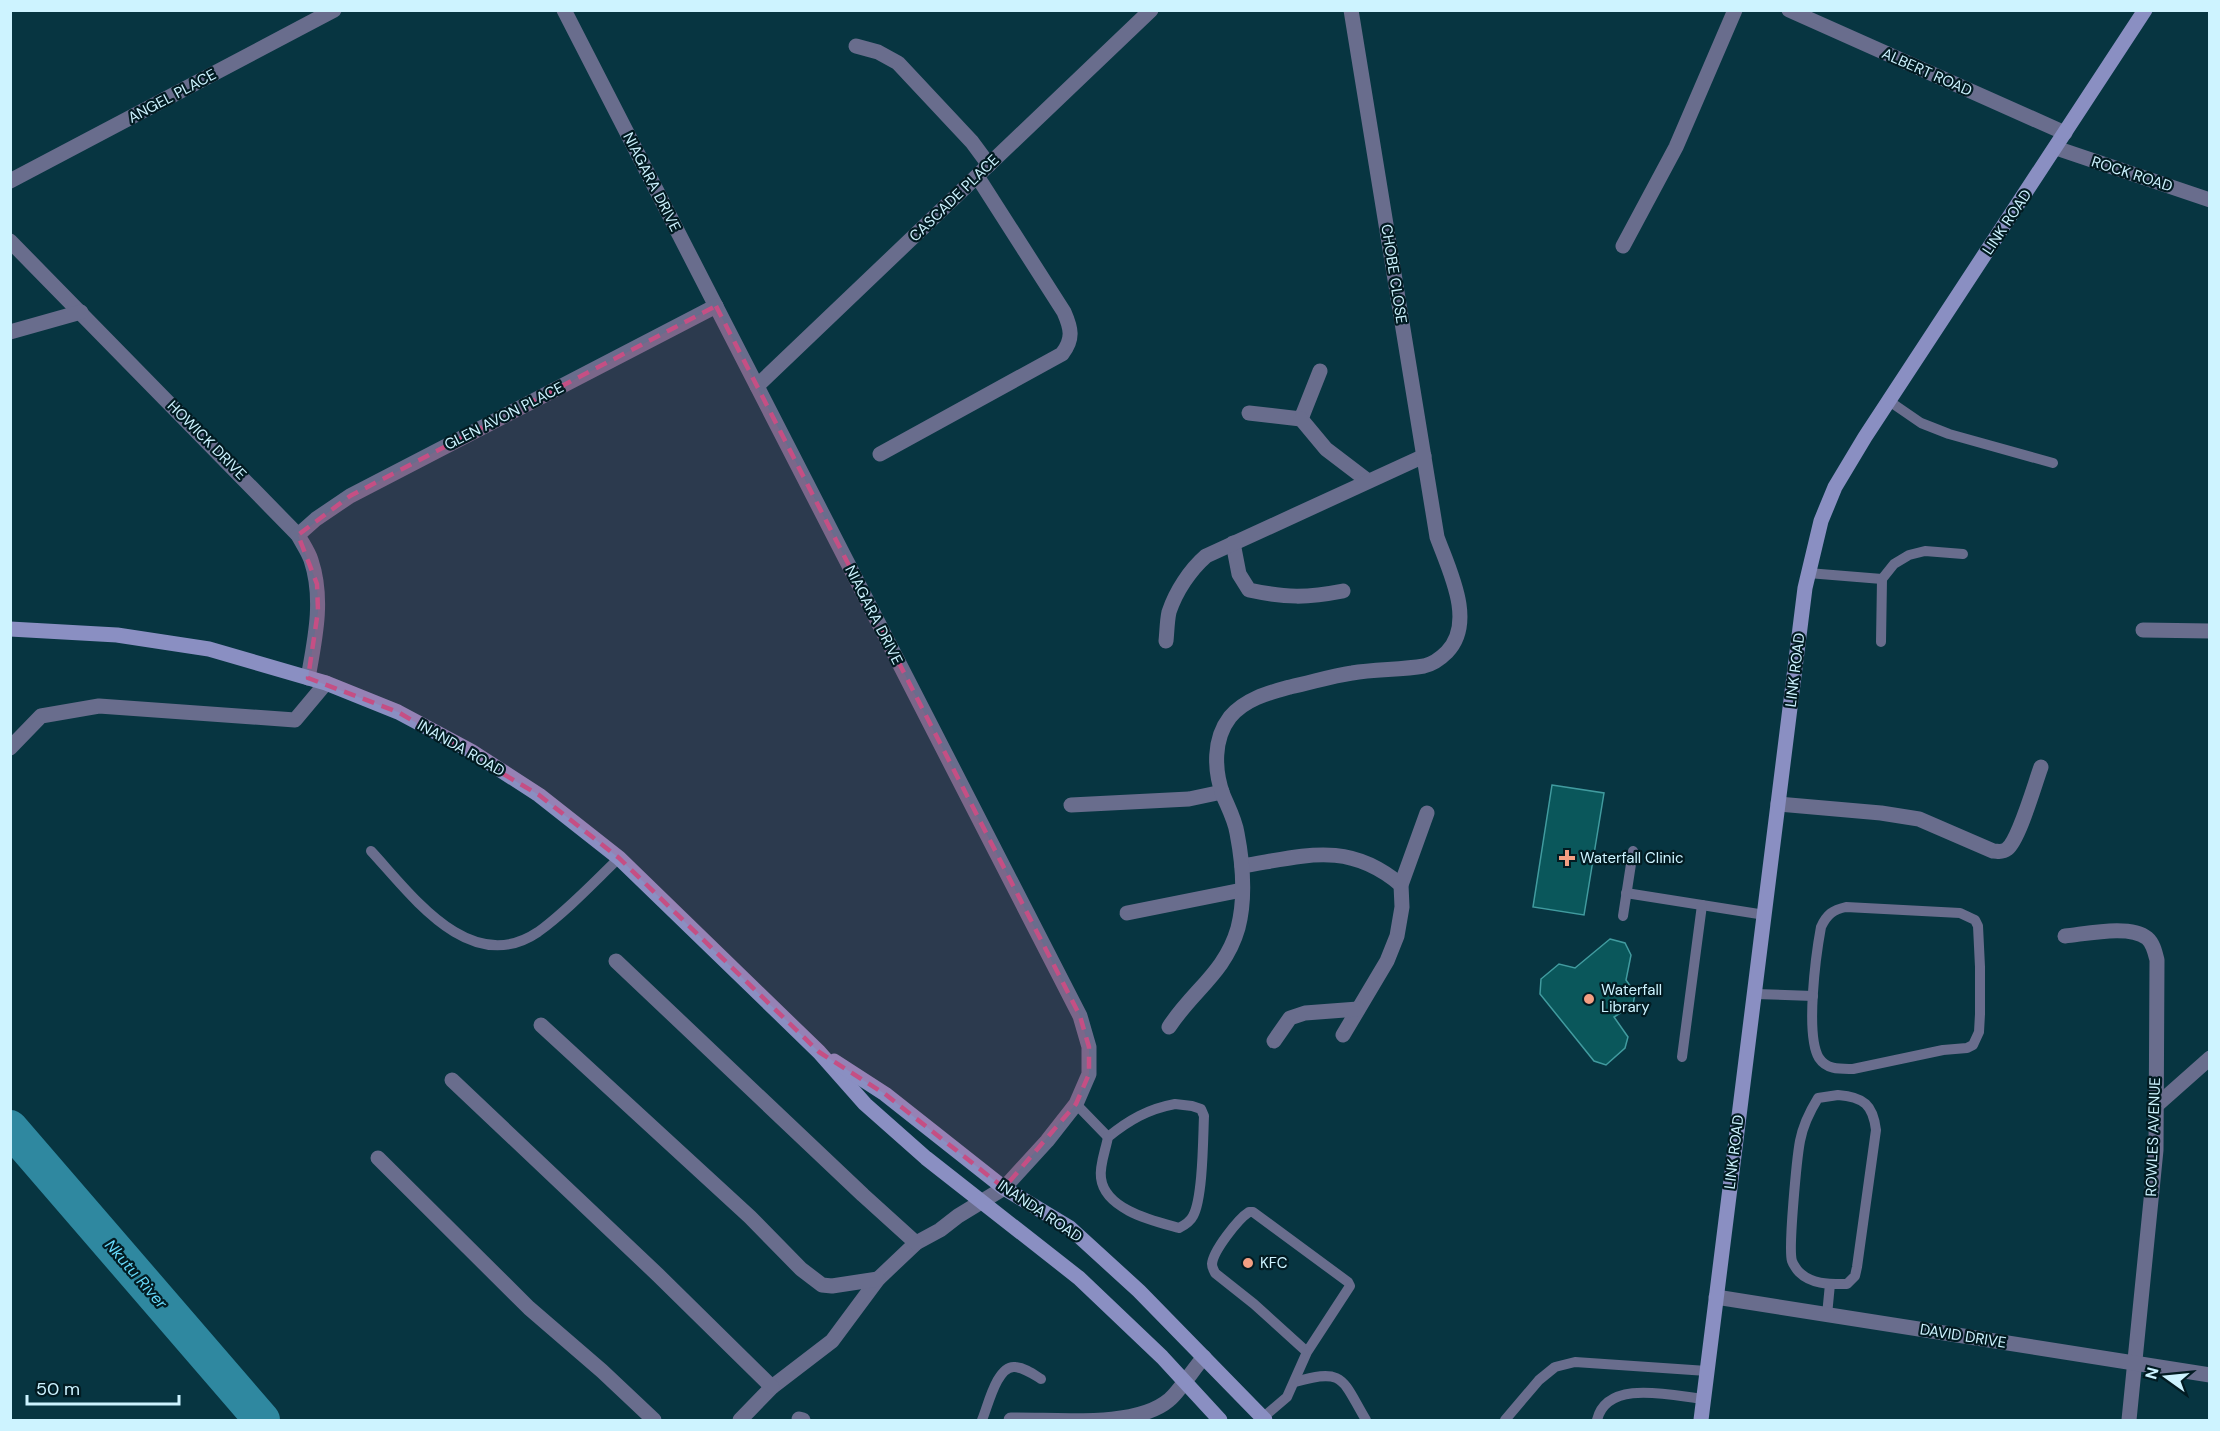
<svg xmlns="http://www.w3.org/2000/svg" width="2220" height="1431" viewBox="0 0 2220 1431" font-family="'DM Sans',sans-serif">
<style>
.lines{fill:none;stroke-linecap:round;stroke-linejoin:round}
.river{stroke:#2f88a0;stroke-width:36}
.building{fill:#0a575b;stroke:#419b9f;stroke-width:1.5}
.lane{stroke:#696d8d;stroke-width:10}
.street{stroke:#696d8d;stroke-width:15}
.secondary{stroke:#8a8fc2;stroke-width:15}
.marked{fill:#c54f84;fill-opacity:0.2;stroke:#c54f84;stroke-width:4.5;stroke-dasharray:12 8;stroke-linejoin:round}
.poi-dot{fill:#f39f83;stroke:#021b22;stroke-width:2}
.labels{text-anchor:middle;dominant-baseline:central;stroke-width:4.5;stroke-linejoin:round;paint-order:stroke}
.street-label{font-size:15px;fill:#cdf3ff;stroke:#021b22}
.poi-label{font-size:15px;fill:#cdf3ff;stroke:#021b22;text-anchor:start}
.water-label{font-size:16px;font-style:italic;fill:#67dafb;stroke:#021b22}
</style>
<rect width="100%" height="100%" fill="#073541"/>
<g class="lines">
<polyline class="river" points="10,1128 262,1420"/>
</g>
<g class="building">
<polygon points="1552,785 1604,793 1584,915 1533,907"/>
<polygon points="1610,939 1625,943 1631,955 1626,980 1635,993 1633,1005 1614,1017 1628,1037 1625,1048 1606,1065 1594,1061 1540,994 1541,979 1559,964 1575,968"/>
</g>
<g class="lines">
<g class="lane">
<polyline points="1889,401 1921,423 1949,434 2053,463"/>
<polyline points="1808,573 1882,579"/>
<polyline points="1881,642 1882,579 1894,564 1909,555 1925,551 1963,554"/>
<path d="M371 851C411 894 470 978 538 932 567 911 593 883 619 858"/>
<polyline points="1626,893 1765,915"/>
<path d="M1846 907 1960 913 1975 920 1978 926 1980 967V1014L1979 1032 1973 1045 1967 1048 1943 1050 1853 1069C1840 1069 1827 1070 1819 1058 1805 1035 1816 954 1821 927 1827 914 1833 910 1846 907Z"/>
<polyline points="1623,916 1633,851"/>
<polyline points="1755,994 1813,996"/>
<polyline points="1682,1057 1702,905"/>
<path d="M1838 1095C1864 1097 1873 1105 1876 1130L1857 1267 1855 1276 1847 1284C1831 1284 1812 1285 1799 1272 1797 1270 1793 1264 1792 1261 1788 1249 1797 1157 1800 1141 1803 1125 1810 1111 1818 1098Z"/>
<polyline points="1076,1104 1108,1137"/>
<path d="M1175 1104 1192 1106 1201 1109 1204 1116C1203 1138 1203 1198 1193 1216 1190 1222 1185 1225 1179 1228 1154 1221 1105 1210 1101 1178 1099 1166 1106 1149 1108 1137 1129 1120 1148 1109 1175 1104Z"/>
<polyline points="1827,1315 1830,1284"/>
<path d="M1295 1382C1345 1367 1342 1380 1366 1420"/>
<path d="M982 1420C988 1406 997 1365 1015 1367 1025 1368 1033 1374 1041 1379"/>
<path d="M1260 1420 1287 1397 1307 1352 1350 1286 1348 1282 1253 1212H1249C1238 1219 1213 1251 1212 1264 1212 1268 1214 1270 1215 1273L1254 1304 1307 1352"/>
<polyline points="1505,1420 1539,1380 1555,1367 1575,1362 1707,1371"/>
<path d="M1597 1420C1607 1378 1673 1396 1704 1399"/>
</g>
<g class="street">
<polyline points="564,10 1080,1016 1089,1047 1089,1074 1076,1104 1047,1141 1004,1188 958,1216 940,1230 916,1243 878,1279 832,1341 772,1387 740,1420"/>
<polyline points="1789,10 2065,133"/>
<polyline points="856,46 878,52 898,63 972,142 989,165"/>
<polyline points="2056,148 2210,200"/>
<polyline points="10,181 334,10"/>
<path d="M10 241 298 535C302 543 308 551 311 560 324 599 315 639 308 678"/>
<polyline points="1623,246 1676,147 1735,10"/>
<polyline points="10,332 81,312"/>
<polyline points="757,386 1151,10"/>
<polyline points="1249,413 1301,419 1320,371"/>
<polyline points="1301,419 1326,449 1368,481"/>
<path d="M880 454 1062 354C1074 339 1071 328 1064 312L977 176"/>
<polyline points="298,535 316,519 350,496 716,306"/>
<path d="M1233 543 1239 574 1249 590C1286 598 1307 598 1343 591"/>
<polyline points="2143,630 2210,631"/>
<path d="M1166 641C1167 632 1167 621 1169 612 1176 591 1190 570 1206 556L1424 456"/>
<polyline points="10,748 41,716 99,706 295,720 326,683"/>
<path d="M1778 804 1881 813 1919 819 1993 851C1998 851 2002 853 2007 849 2019 840 2035 783 2041 767"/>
<polyline points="1071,805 1189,799 1222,792"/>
<path d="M1242 866C1305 856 1348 840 1401 885"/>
<polyline points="1127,913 1242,890"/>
<path d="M2065 936C2086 934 2130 924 2147 938 2153 943 2155 952 2157 960L2156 1150 2129 1420"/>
<polyline points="616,961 863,1195 916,1243"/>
<polyline points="541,1025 750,1217 801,1269 822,1285 832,1286 878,1279"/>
<path d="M1169 1027C1193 990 1225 973 1238 928 1246 897 1243 864 1237 833 1235 820 1228 807 1223 795 1214 770 1213 739 1230 717 1245 699 1268 693 1290 687 1310 683 1331 676 1352 673 1375 669 1400 670 1424 666 1433 664 1440 659 1447 652 1476 622 1449 570 1437 537L1351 10"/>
<polyline points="1343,1035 1387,961 1397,936 1402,907 1401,885 1427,813"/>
<polyline points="1274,1041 1290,1018 1305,1013 1358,1009"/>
<polyline points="452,1080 658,1275 772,1387"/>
<polyline points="2157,1105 2210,1058"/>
<polyline points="378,1158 529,1308 602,1371 654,1420"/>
<polyline points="1716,1297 2210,1375"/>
<polyline points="799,1419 803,1420"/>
<path d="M1011 1420C1054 1419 1135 1429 1169 1400 1179 1392 1194 1368 1204 1357"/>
</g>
<g class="secondary">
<polyline points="10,629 117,635 209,649 326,683 398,712 471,751 539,795 619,858 819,1052 865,1104 926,1158 1079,1278 1162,1357 1220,1420"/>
<polyline points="834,1061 885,1094 1004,1188 1070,1228 1139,1291 1265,1420"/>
<polyline points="1701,1420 1805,588 1821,521 1835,487 1865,437 2145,10"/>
</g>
</g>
<path class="marked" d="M716 306 1080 1016 1089 1047V1074L1076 1104 1004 1188 885 1094 819 1052 619 858 539 795 398 712 308 678 318 611 317 584 298 535 350 496Z"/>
<g class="poi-dot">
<path d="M1564 849h6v6h6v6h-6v6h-6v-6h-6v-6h6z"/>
<circle cx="1589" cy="999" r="6"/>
<circle cx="1248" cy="1263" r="6"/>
</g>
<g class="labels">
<g class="street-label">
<text transform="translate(1927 72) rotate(24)">ALBERT ROAD</text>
<text transform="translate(172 96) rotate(-28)">ANGEL PLACE</text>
<text transform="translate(2132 174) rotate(18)">ROCK ROAD</text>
<text transform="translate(652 182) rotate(63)">NIAGARA DRIVE</text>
<text transform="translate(954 198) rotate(-44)">CASCADE PLACE</text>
<text transform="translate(2007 222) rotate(-56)">LINK ROAD</text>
<text transform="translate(1394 274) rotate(81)">CHOBE CLOSE</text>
<text transform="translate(504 416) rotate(-27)">GLEN AVON PLACE</text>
<text transform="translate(207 440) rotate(45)">HOWICK DRIVE</text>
<text transform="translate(874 615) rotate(63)">NIAGARA DRIVE</text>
<text transform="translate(1795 670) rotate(-83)">LINK ROAD</text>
<text transform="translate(461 748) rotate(30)">INANDA ROAD</text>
<text transform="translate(2153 1137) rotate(-88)">ROWLES AVENUE</text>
<text transform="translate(1734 1152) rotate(-83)">LINK ROAD</text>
<text transform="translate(1040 1211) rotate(34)">INANDA ROAD</text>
<text transform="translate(1963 1336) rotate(9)">DAVID DRIVE</text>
</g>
<g class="poi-label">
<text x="1580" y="858">Waterfall Clinic</text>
<text x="1601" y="990">Waterfall<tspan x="1601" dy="17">Library</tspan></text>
<text x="1260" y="1263">KFC</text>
</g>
<g class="water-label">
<text transform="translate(136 1274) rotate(49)">Nkutu River</text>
</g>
</g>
<rect width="2220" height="1431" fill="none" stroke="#cdf3ff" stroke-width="24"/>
<g transform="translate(2166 1377) rotate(285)" stroke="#021b22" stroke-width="4.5" paint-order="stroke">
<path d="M0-4.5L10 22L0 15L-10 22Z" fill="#cdf3ff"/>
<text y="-9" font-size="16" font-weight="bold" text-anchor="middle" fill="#cdf3ff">N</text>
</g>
<path d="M27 1395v9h152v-9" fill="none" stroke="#cdf3ff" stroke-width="3"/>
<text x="36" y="1395" font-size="18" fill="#cdf3ff" stroke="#021b22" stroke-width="4.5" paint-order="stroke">50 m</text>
</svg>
